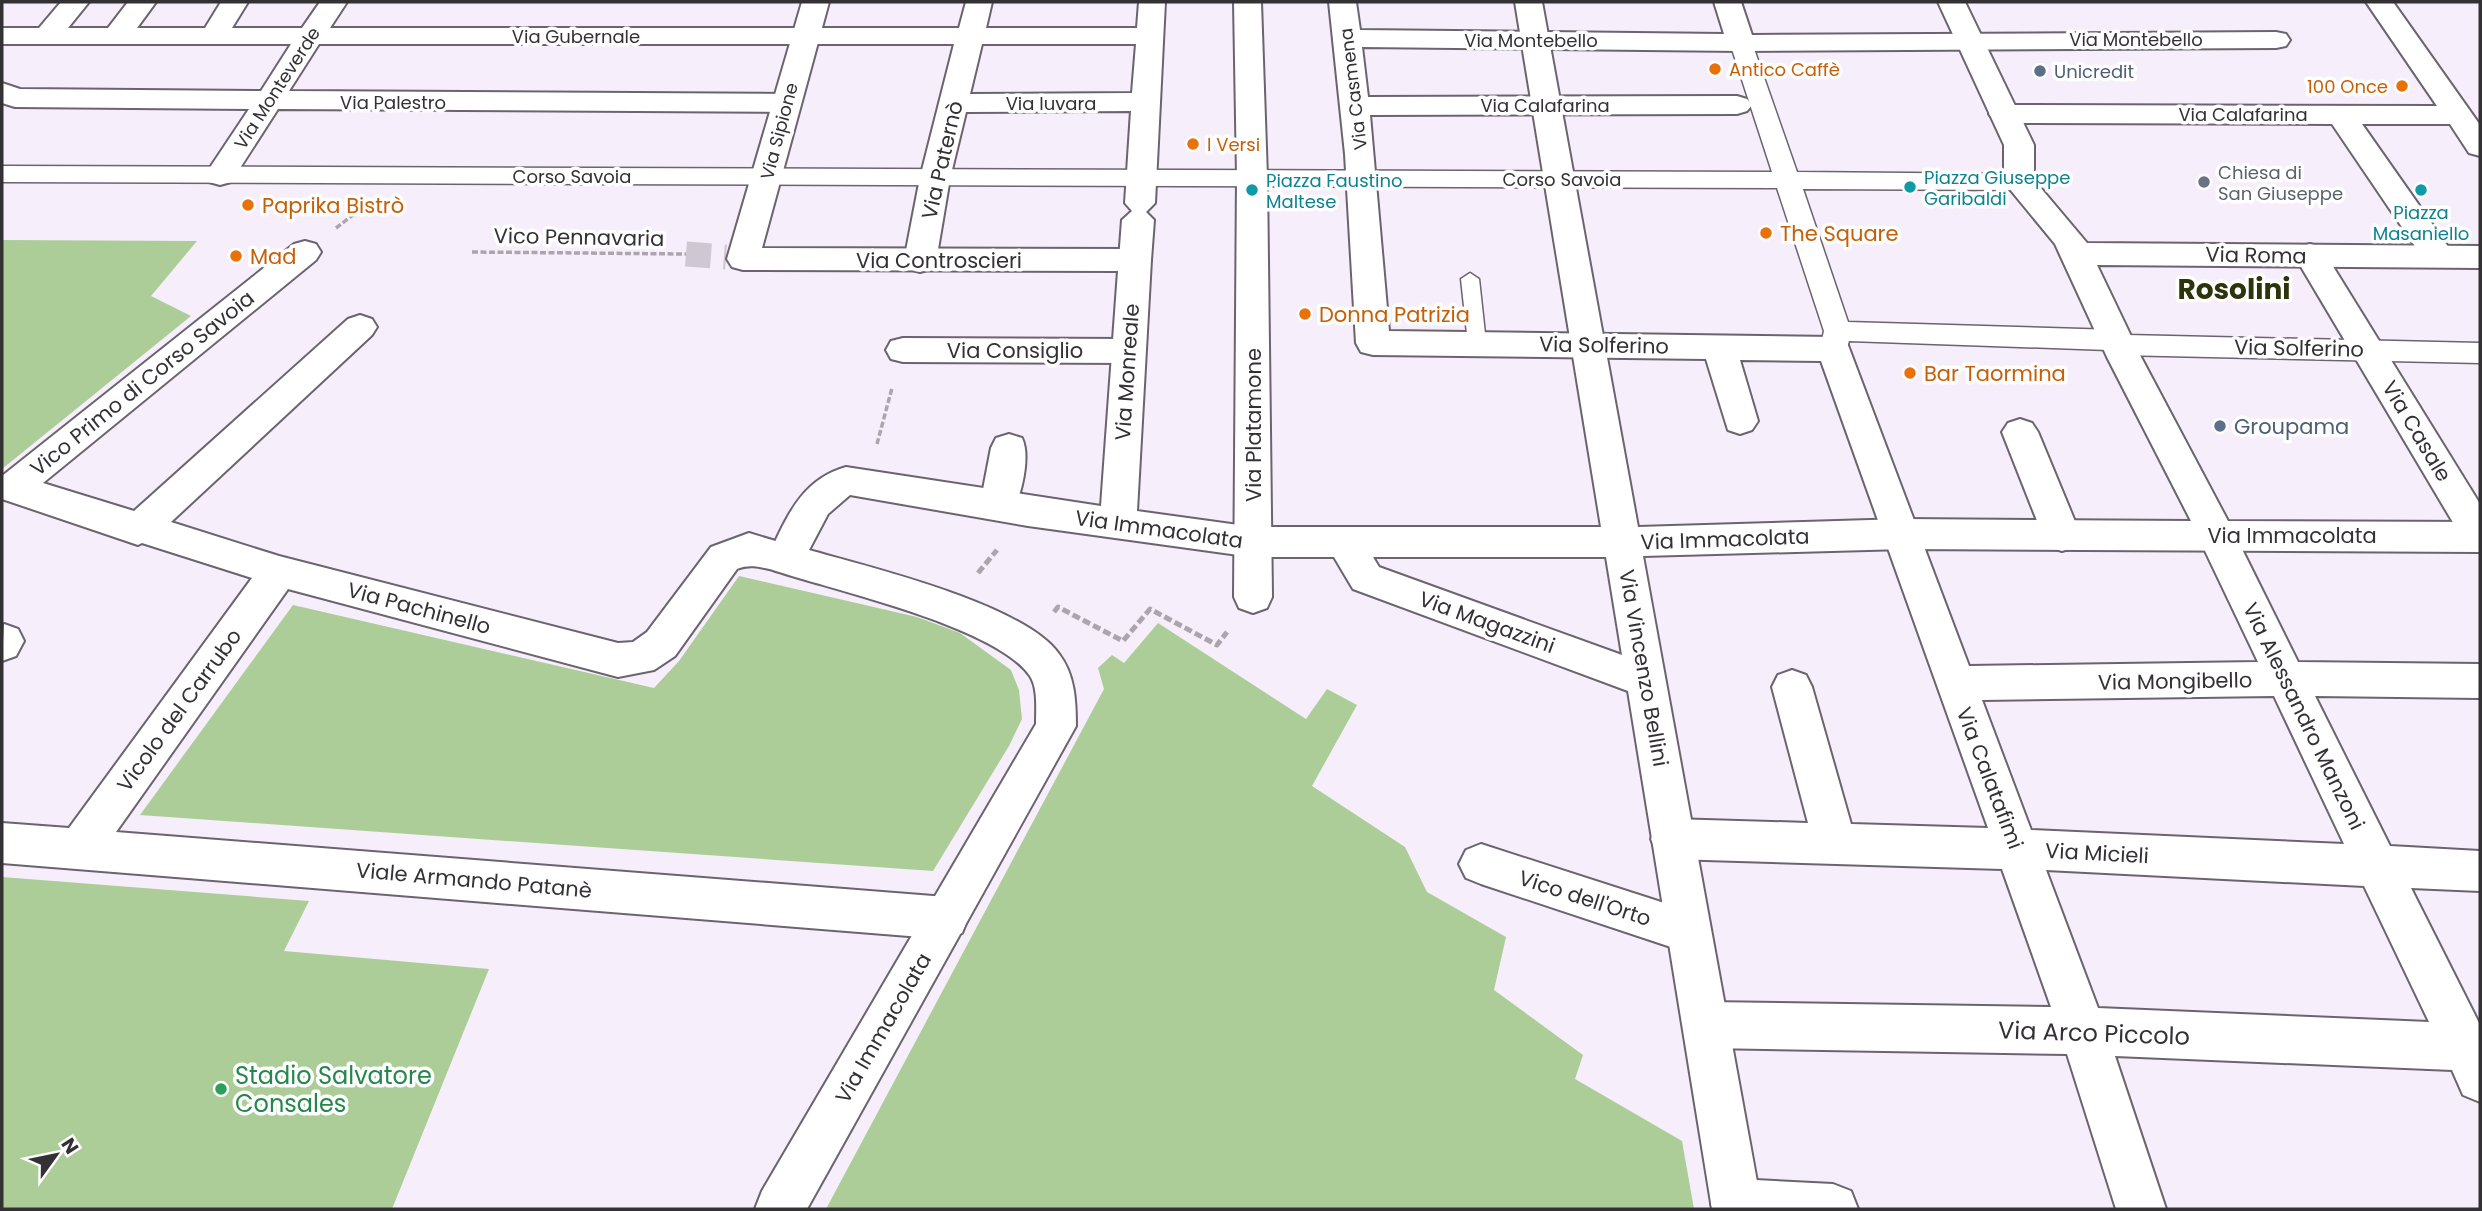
<svg xmlns="http://www.w3.org/2000/svg" width="2482" height="1211" viewBox="0 0 2482 1211" font-family="Poppins,sans-serif">
<style>
.green{fill:#adcd98}
.lines{fill:none;stroke-linecap:round;stroke-linejoin:round}
.pedestrian-tunnel{stroke:#cfc8d3;stroke-width:25;stroke-dasharray:25 13;stroke-linecap:butt}
.service-casing{stroke:#6b646e;stroke-width:3}
.pedestrian-casing{stroke:#6b646e;stroke-width:3}
.minor-casing{stroke:#6b646e;stroke-width:4}
.tertiary-casing{stroke:#6b646e;stroke-width:4}
.path-far1{stroke:#aca5ae;stroke-width:3.5;stroke-dasharray:6 2.5;stroke-linecap:butt}
.path{stroke:#aca5ae;stroke-width:5;stroke-dasharray:8 3.5;stroke-linecap:butt}
.service{fill:#fff;fill-rule:evenodd}
.pedestrian{fill:#fff;fill-rule:evenodd}
.minor{fill:#fff;fill-rule:evenodd}
.tertiary{fill:#fff;fill-rule:evenodd}
.food-dot{fill:#e8710a;stroke:#fefefe;stroke-width:2.5}
.service-dot{fill:#5c6f8a;stroke:#fefefe;stroke-width:2.5}
.worship-dot{fill:#6b7280;stroke:#fefefe;stroke-width:2.5}
.culture-dot{fill:#0f9aa8;stroke:#fefefe;stroke-width:2.5}
.leisure-dot{fill:#2e9e5b;stroke:#fefefe;stroke-width:2.5}
.labels{text-anchor:middle;dominant-baseline:central;stroke-width:7;stroke-linejoin:round;paint-order:stroke}
.far-street-label{font-size:18px;fill:#343135;stroke:#fefefe}
.far-food-label{font-size:18px;fill:#c56008;stroke:#fefefe;text-anchor:start}
.far-service-label{font-size:18px;fill:#4e5e75;stroke:#fefefe;text-anchor:start}
.far-worship-label{font-size:18px;fill:#5b616d;stroke:#fefefe;text-anchor:start}
.far-culture-label{font-size:18px;fill:#0d838f;stroke:#fefefe;text-anchor:start}
.street-label{font-size:21px;fill:#343135;stroke:#fefefe}
.food-label{font-size:21px;fill:#c56008;stroke:#fefefe;text-anchor:start}
.service-label{font-size:21px;fill:#4e5e75;stroke:#fefefe;text-anchor:start}
.near-street-label{font-size:24px;fill:#343135;stroke:#fefefe}
.near-leisure-label{font-size:24px;fill:#27864d;stroke:#fefefe;text-anchor:start}
.district-label{font-size:28px;font-weight:bold;fill:#2d340c;stroke:#fefefe}
</style>
<rect width="100%" height="100%" fill="#f6eefa"/>
<g class="green">
<polygon points="2,240 197,241 151,296 191,316 2,469"/>
<polygon points="739,576 917,617 960,633 1011,670 1019,690 1022,719 1009,746 933,871 140,815 293,605 654,688 679,661"/>
<polygon points="1158,623 1306,719 1327,689 1357,705 1312,786 1405,847 1427,892 1506,937 1494,990 1583,1055 1575,1079 1682,1141 1694,1209 826,1209 1104,689 1098,668 1112,655 1124,663"/>
<polygon points="2,877 309,901 284,951 489,969 392,1209 2,1209"/>
</g>
<g class="lines">
<polyline class="pedestrian-tunnel" points="686,254 726,257"/>
<g class="service-casing">
<polygon id="service" points="1470,273 1479,279 1486,343 1477,350 1468,343 1461,279"/>
</g>
<g class="pedestrian-casing">
<polygon id="pedestrian" points="1741,36 1752,43 1797,172 2019,174 2028,176 2031,182 2028,188 2019,190 1803,189 1848,322 2116,330 2127,335 2480,343 2480,363 2119,355 2108,350 1849,341 1844,356 1834,359 1824,356 1820,349 1824,331 1777,188 2,182 2,166 1772,172 1730,43"/>
</g>
<g class="minor-casing">
<g id="minor">
<path d="M61 2H89L68 28H108L128 2H156L137 28H205L221 2H248L232 28H302L320 2H347L330 28H959L966 2H992L986 28H1137L1139 2H1165L1155 203 1146 212 1154 220 1151 260 1146 268 1135 271 1124 268 1119 260 1122 220 1132 211 1125 203 1131 111 966 112 950 178 936 261 931 269 920 272 909 269 904 261 920 178 954 44H319L289 91 787 94 797 97 801 103 797 109 787 112 278 109 231 182 220 185 209 182 205 175 249 109 15 107 2 103V83L20 89 261 91 291 44H2V28H39ZM982 44H1136L1132 93 970 94Z"/>
<polygon points="1234,2 1261,2 1267,177 1272,597 1267,608 1253,613 1239,608 1234,597 1237,177"/>
<path d="M1329 2H1356L1360 30 1724 34 1714 2H1741L1752 35 2276 32 2286 34 2290 40 2286 46 2276 48 1741 51 1362 47 1368 97 1737 96 1747 99 1752 105 1747 111 1737 114 1370 115 1389 331 1834 337 1846 340 1969 666 2258 662 2197 534 2203 523 2216 519 2229 523 2298 662 2480 664V698L2315 696 2390 846 2480 851V891L2411 888 2480 1025V1102L2463 1095 2452 1070 2115 1056 2166 1209H2116L2067 1054 1707 1048 1691 1041 1684 1025 1691 1009 1707 1002 2051 1007 2002 869 1672 859 1657 853 1651 839 1657 825 1672 819 1808 823 1772 687 1778 675 1792 670 1806 675 1812 687 1851 824 1988 828 1821 361 1740 360 1758 421 1752 430 1740 434 1728 430 1706 359 1373 355 1361 352 1356 343 1345 154ZM2274 696 2344 844 2031 830 1982 700ZM2046 870 2364 886 2429 1022 2098 1008Z"/>
<polygon points="2366,2 2393,2 2480,125 2480,156 2469,153 2450,124 2362,124 2449,248 2454,256 2449,264 2438,267 2427,264 2332,124 2004,123 1994,120 1989,114 1994,108 2004,105 2437,106"/>
<path d="M305 241 316 244 321 252 316 260 43 483 134 511 348 319 360 315 372 319 377 327 372 335 171 522 279 556 618 643 633 642 647 632 711 547 749 533 799 548 805 559 799 570C777 577 759 560 737 569L675 656 654 670 618 677 288 589 116 832 946 897 962 903 968 918 962 933 946 939 2 863V823L69 828 252 578 142 543 138 545 2 499V476L294 244Z"/>
<polygon points="2310,244 2321,247 2480,504 2480,550 2467,546 2294,255 2299,247"/>
<polygon points="903,338 1127,339 1139,342 1144,351 1139,360 1127,363 903,362 891,359 886,350 891,341"/>
<polygon points="2020,419 2032,423 2038,432 2081,536 2075,547 2062,551 2049,547 2043,536 2002,432 2008,423"/>
<path d="M1009 434 1022 438C1031 457 1021 497 1011 515L998 519 985 515 980 505 991 448 996 438Z"/>
<polygon points="4,624 18,629 24,641 16,656 2,661"/>
<polygon points="1481,844 1689,911 1705,917 1711,932 1705,947 1689,953 1481,884 1466,878 1459,864 1466,850"/>
<polygon points="1736,1179 1833,1184 1851,1191 1858,1209 1713,1209 1711,1204 1718,1186"/>
</g>
</g>
<g class="tertiary-casing">
<path id="tertiary" d="M802 2H829L762 248 1135 249 1146 252 1151 260 1137 511 1253 527H1601L1515 2H1542L1638 527 1904 519 2191 521 2107 357 2055 244 2004 182V145L1938 2H1965L2034 145V180L2087 243 2480 246V268L2097 265 2141 357 2228 521 2480 522V552L1904 549 1643 556 1762 1209H1712L1628 691 1353 589 1334 557H1253L1028 526 850 495 828 514 809 550C869 567 1024 604 1059 654 1075 675 1076 701 1076 726L807 1209H755L762 1191 1036 724C1036 709 1038 688 1030 676 996 626 832 590 773 570L767 559C786 519 800 480 846 467L1101 506 1118 271 743 270 732 267 727 259ZM1373 557H1606L1622 655 1379 567Z"/>
</g>
<g class="path-far1">
<polyline points="336,228 357,212"/>
<polyline points="472,252 686,254"/>
<polyline points="877,444 892,388"/>
</g>
<g class="path">
<polyline points="978,573 997,550"/>
<polyline points="1054,612 1058,607 1123,641 1150,609 1217,645 1227,632"/>
</g>
<use href="#service" class="service"/>
<use href="#pedestrian" class="pedestrian"/>
<use href="#minor" class="minor"/>
<use href="#tertiary" class="tertiary"/>
</g>
<g class="food-dot">
<circle cx="1715" cy="69" r="7"/>
<circle cx="2402" cy="86" r="7"/>
<circle cx="1193" cy="144" r="7"/>
<circle cx="248" cy="205" r="7"/>
<circle cx="1766" cy="233" r="7"/>
<circle cx="236" cy="256" r="7"/>
<circle cx="1305" cy="314" r="7"/>
<circle cx="1910" cy="373" r="7"/>
</g>
<g class="service-dot">
<circle cx="2040" cy="71" r="7"/>
<circle cx="2220" cy="426" r="7"/>
</g>
<circle class="worship-dot" cx="2204" cy="182" r="7"/>
<g class="culture-dot">
<circle cx="1910" cy="187" r="7"/>
<circle cx="1252" cy="190" r="7"/>
<circle cx="2421" cy="190" r="7"/>
</g>
<circle class="leisure-dot" cx="221" cy="1089" r="7"/>
<g class="labels">
<g class="far-street-label">
<text x="576" y="36">Via Gubernale</text>
<text x="2136" y="39">Via Montebello</text>
<text x="1531" y="40">Via Montebello</text>
<text transform="translate(277 88) rotate(-57)">Via Monteverde</text>
<text transform="translate(1353 89) rotate(-97)">Via Casmena</text>
<text x="393" y="102">Via Palestro</text>
<text x="1051" y="103">Via Iuvara</text>
<text x="1545" y="105">Via Calafarina</text>
<text x="2243" y="114">Via Calafarina</text>
<text transform="translate(779 131) rotate(-75)">Via Sipione</text>
<text x="572" y="176">Corso Savoia</text>
<text x="1562" y="179">Corso Savoia</text>
</g>
<g class="far-food-label">
<text x="1729" y="69">Antico Caffè</text>
<text x="2388" y="86" text-anchor="end">100 Once</text>
<text x="1207" y="144">I Versi</text>
</g>
<g class="far-service-label">
<text x="2054" y="71">Unicredit</text>
</g>
<g class="far-worship-label">
<text x="2218" y="172">Chiesa di<tspan x="2218" dy="21">San Giuseppe</tspan></text>
</g>
<g class="far-culture-label">
<text x="1924" y="177">Piazza Giuseppe<tspan x="1924" dy="21">Garibaldi</tspan></text>
<text x="1266" y="180">Piazza Faustino<tspan x="1266" dy="21">Maltese</tspan></text>
<text x="2421" y="212" text-anchor="middle">Piazza<tspan x="2421" dy="21">Masaniello</tspan></text>
</g>
<g class="street-label">
<text transform="translate(942 160) rotate(-77)">Via Paternò</text>
<text transform="translate(579 237) rotate(1)">Vico Pennavaria</text>
<text transform="translate(2256 255) rotate(1)">Via Roma</text>
<text x="939" y="260">Via Controscieri</text>
<text transform="translate(1604 345) rotate(1)">Via Solferino</text>
<text transform="translate(2299 348) rotate(1)">Via Solferino</text>
<text x="1015" y="350">Via Consiglio</text>
<text transform="translate(1127 372) rotate(-86)">Via Monreale</text>
<text transform="translate(142 383) rotate(-39)">Vico Primo di Corso Savoia</text>
<text transform="translate(1253 425) rotate(-90)">Via Platamone</text>
<text transform="translate(2417 431) rotate(59)">Via Casale</text>
<text transform="translate(1159 529) rotate(8)">Via Immacolata</text>
<text x="2292" y="535">Via Immacolata</text>
<text transform="translate(1725 539) rotate(-2)">Via Immacolata</text>
<text transform="translate(419 608) rotate(15)">Via Pachinello</text>
<text transform="translate(1487 622) rotate(20)">Via Magazzini</text>
<text transform="translate(1644 668) rotate(80)">Via Vincenzo Bellini</text>
<text transform="translate(2175 681) rotate(-1)">Via Mongibello</text>
<text transform="translate(179 710) rotate(-54)">Vicolo del Carrubo</text>
<text transform="translate(2304 716) rotate(64)">Via Alessandro Manzoni</text>
<text transform="translate(1990 778) rotate(69)">Via Calatafimi</text>
<text transform="translate(2097 853) rotate(3)">Via Micieli</text>
<text transform="translate(474 880) rotate(5)">Viale Armando Patanè</text>
<text transform="translate(1585 898) rotate(18)">Vico dell'Orto</text>
<text transform="translate(883 1028) rotate(-60)">Via Immacolata</text>
</g>
<g class="food-label">
<text x="262" y="205">Paprika Bistrò</text>
<text x="1780" y="233">The Square</text>
<text x="250" y="256">Mad</text>
<text x="1319" y="314">Donna Patrizia</text>
<text x="1924" y="373">Bar Taormina</text>
</g>
<g class="service-label">
<text x="2234" y="426">Groupama</text>
</g>
<g class="near-street-label">
<text transform="translate(2094 1033) rotate(2)">Via Arco Piccolo</text>
</g>
<g class="near-leisure-label">
<text x="235" y="1075">Stadio Salvatore<tspan x="235" dy="28">Consales</tspan></text>
</g>
<g class="district-label">
<text x="2234" y="289">Rosolini</text>
</g>
</g>
<rect width="2482" height="1211" fill="none" stroke="#343135" stroke-width="7"/>
<g transform="translate(56 1155) rotate(57)" stroke="#fefefe" stroke-width="5" paint-order="stroke">
<path d="M0-5L12 26L0 18L-12 26Z" fill="#343135"/>
<text y="-10" font-size="19" font-weight="bold" text-anchor="middle" fill="#343135">N</text>
</g>
</svg>
